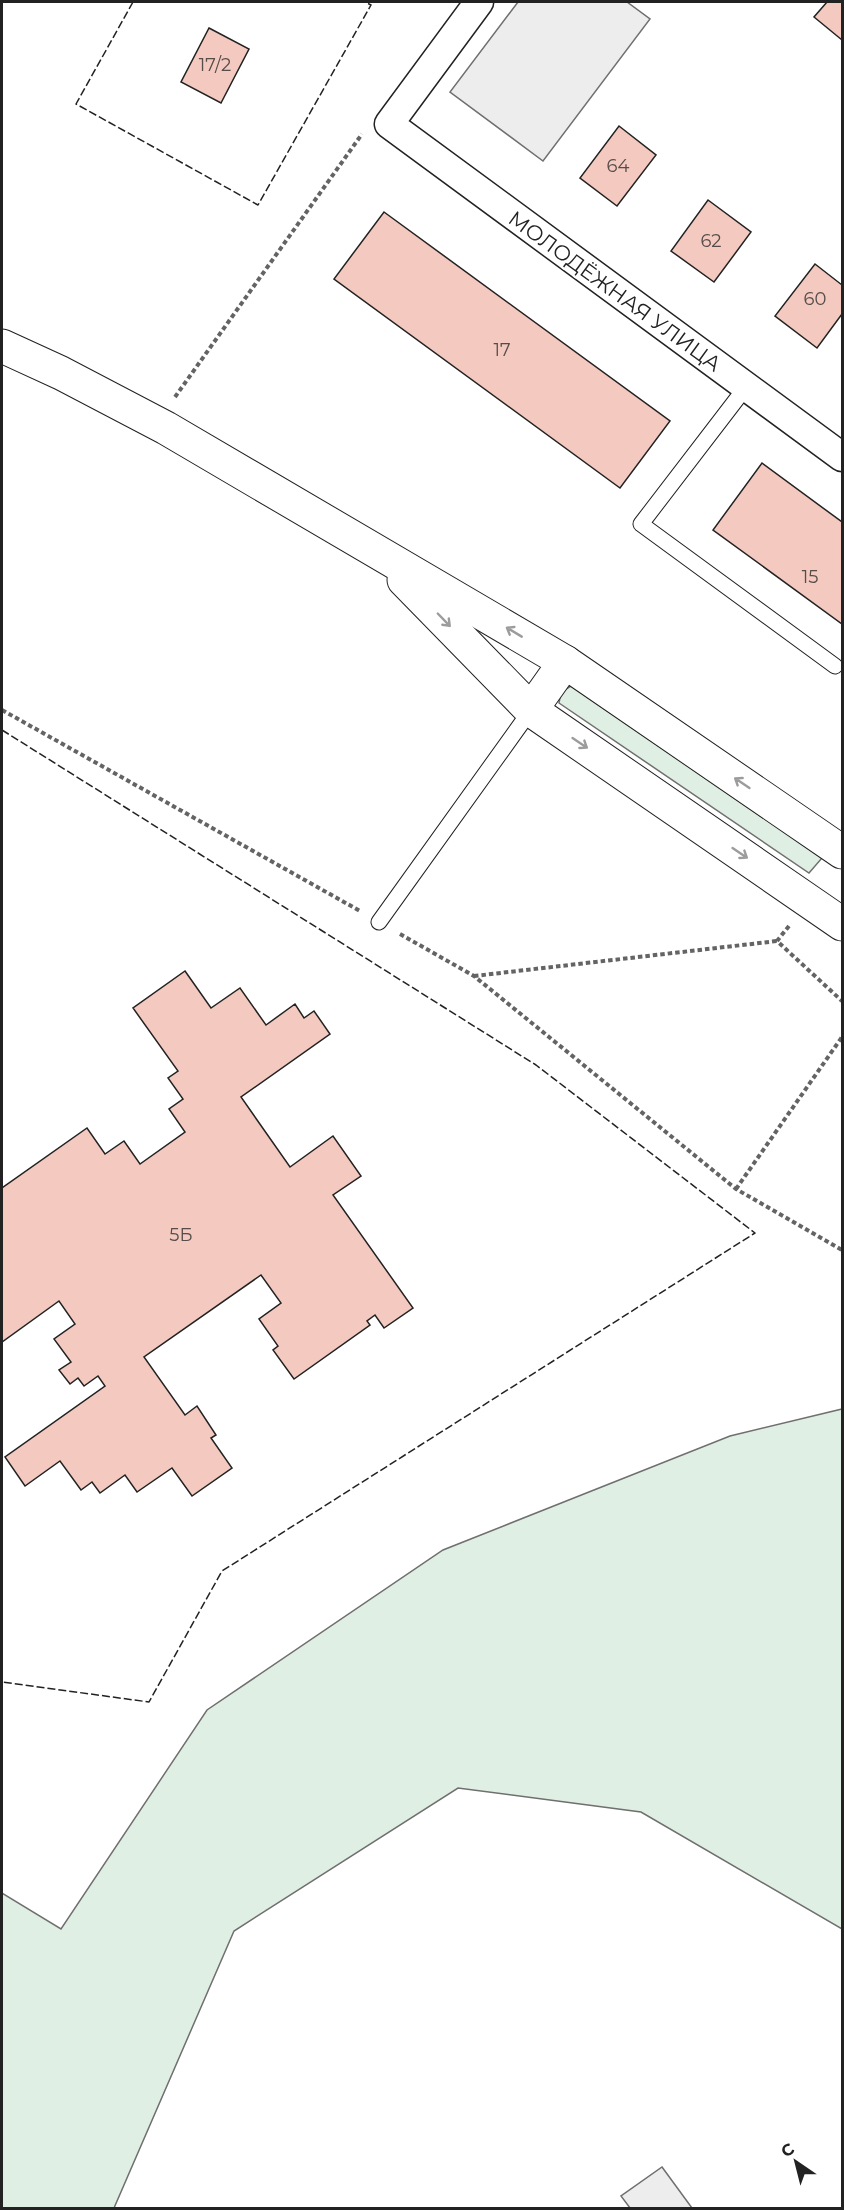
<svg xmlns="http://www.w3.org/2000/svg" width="844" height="2210" viewBox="0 0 844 2210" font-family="Montserrat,sans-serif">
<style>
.green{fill:#e0efe3;stroke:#6f6f6f;stroke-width:1.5}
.parking{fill:#ededed;stroke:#6f6f6f;stroke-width:1.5}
.building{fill:#f3c9c0;stroke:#222;stroke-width:1.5}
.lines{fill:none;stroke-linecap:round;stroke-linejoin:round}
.service-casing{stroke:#222;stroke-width:17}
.minor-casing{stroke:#222;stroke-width:31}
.secondary-casing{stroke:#222;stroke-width:35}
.path{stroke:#646464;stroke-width:4;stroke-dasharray:4.5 3;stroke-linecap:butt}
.service{stroke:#fff;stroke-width:15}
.minor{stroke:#fff;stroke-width:28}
.secondary{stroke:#fff;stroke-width:33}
.fence{stroke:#222;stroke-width:1.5;stroke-dasharray:8 3;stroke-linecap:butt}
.oneway{stroke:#9c9c9c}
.labels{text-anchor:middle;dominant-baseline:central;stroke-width:4.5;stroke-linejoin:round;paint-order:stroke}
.number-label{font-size:18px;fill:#564c4a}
.street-label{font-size:21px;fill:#222;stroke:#fff}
</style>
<rect width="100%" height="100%" fill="#fff"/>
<g class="green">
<polygon points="571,686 822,858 809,873 559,703 561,692"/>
<polygon points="842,1409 842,1929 641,1812 458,1788 234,1931 114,2208 2,2208 2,1893 61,1929 207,1710 443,1550 730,1436"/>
</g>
<g class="parking">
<polygon points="518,2 627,2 650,19 543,161 450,92"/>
<polygon points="662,2167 692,2208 630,2208 621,2196"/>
</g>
<g class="building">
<polygon points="827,2 842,2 842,40 814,17"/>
<polygon points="209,28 249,49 221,103 181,82"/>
<polygon points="619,126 656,155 617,206 580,178"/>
<polygon points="708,200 751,232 714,282 671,251"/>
<polygon points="384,212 670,421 620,488 334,279"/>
<polygon points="815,264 842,285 842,314 817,348 775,316"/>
<polygon points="762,463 842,522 842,624 713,530"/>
<polygon points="185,971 211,1008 240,988 266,1025 295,1004 304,1018 314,1011 330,1034 241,1097 290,1167 333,1136 361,1176 333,1195 413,1308 384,1328 375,1315 367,1321 370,1325 294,1379 273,1350 278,1346 259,1319 281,1303 261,1275 144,1357 185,1415 197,1406 216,1435 211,1438 232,1468 192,1496 172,1468 137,1492 125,1475 100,1493 92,1482 81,1490 60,1461 25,1486 5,1457 105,1386 98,1376 84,1386 78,1378 70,1384 59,1370 71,1362 54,1339 75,1324 59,1301 2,1342 2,1188 87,1128 105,1154 124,1141 140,1164 185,1132 169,1109 183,1099 168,1078 178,1071 133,1008"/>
</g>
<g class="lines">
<g class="service-casing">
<g id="service">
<polyline points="746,387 641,524 835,666"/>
<polyline points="379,922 531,710"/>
</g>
</g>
<g class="minor-casing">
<polyline id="minor" points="479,2 389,124 842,457"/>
</g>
<g class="secondary-casing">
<g id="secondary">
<polyline points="2,346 61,373 166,428 565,662 842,852"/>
<polyline points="404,580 531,710 842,924"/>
<polyline points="531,710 565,662"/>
</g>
</g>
<g class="path">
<polyline points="175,397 362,134"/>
<polyline points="2,710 360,911"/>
<polyline points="789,926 777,941 842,1001"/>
<polyline points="400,934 474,976 736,1189 842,1250"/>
<polyline points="474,976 777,941"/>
<polyline points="736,1189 842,1037"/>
</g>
<use href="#service" class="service"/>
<use href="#minor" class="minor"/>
<use href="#secondary" class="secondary"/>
<g class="fence">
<polyline points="133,2 76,104 258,205 371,5 365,2"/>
<polyline points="2,730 536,1065 755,1233 222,1571 149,1702 2,1682"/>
</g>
</g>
<defs><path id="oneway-shaft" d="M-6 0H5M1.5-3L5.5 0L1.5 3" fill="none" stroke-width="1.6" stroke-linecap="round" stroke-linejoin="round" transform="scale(1.5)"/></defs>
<g class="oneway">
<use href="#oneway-shaft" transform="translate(444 620) rotate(46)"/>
<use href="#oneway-shaft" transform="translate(514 632) rotate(-149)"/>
<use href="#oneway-shaft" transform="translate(580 743) rotate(34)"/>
<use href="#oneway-shaft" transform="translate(742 783) rotate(-146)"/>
<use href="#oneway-shaft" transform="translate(740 853) rotate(34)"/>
</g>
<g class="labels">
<g class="number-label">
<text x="215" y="65">17/2</text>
<text x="618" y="166">64</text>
<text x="711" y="241">62</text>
<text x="815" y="299">60</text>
<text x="502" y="350">17</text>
<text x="810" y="577">15</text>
<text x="181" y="1235">5Б</text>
</g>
<g class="street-label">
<text transform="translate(615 291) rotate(36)">МОЛОДЁЖНАЯ УЛИЦА</text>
</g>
</g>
<rect width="844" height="2210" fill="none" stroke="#222222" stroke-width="6"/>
<g transform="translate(796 2162) rotate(325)" stroke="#ffffff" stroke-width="4.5" paint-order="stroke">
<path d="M0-4.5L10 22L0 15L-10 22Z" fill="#222222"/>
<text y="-9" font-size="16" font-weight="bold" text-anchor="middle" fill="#222222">С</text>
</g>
</svg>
